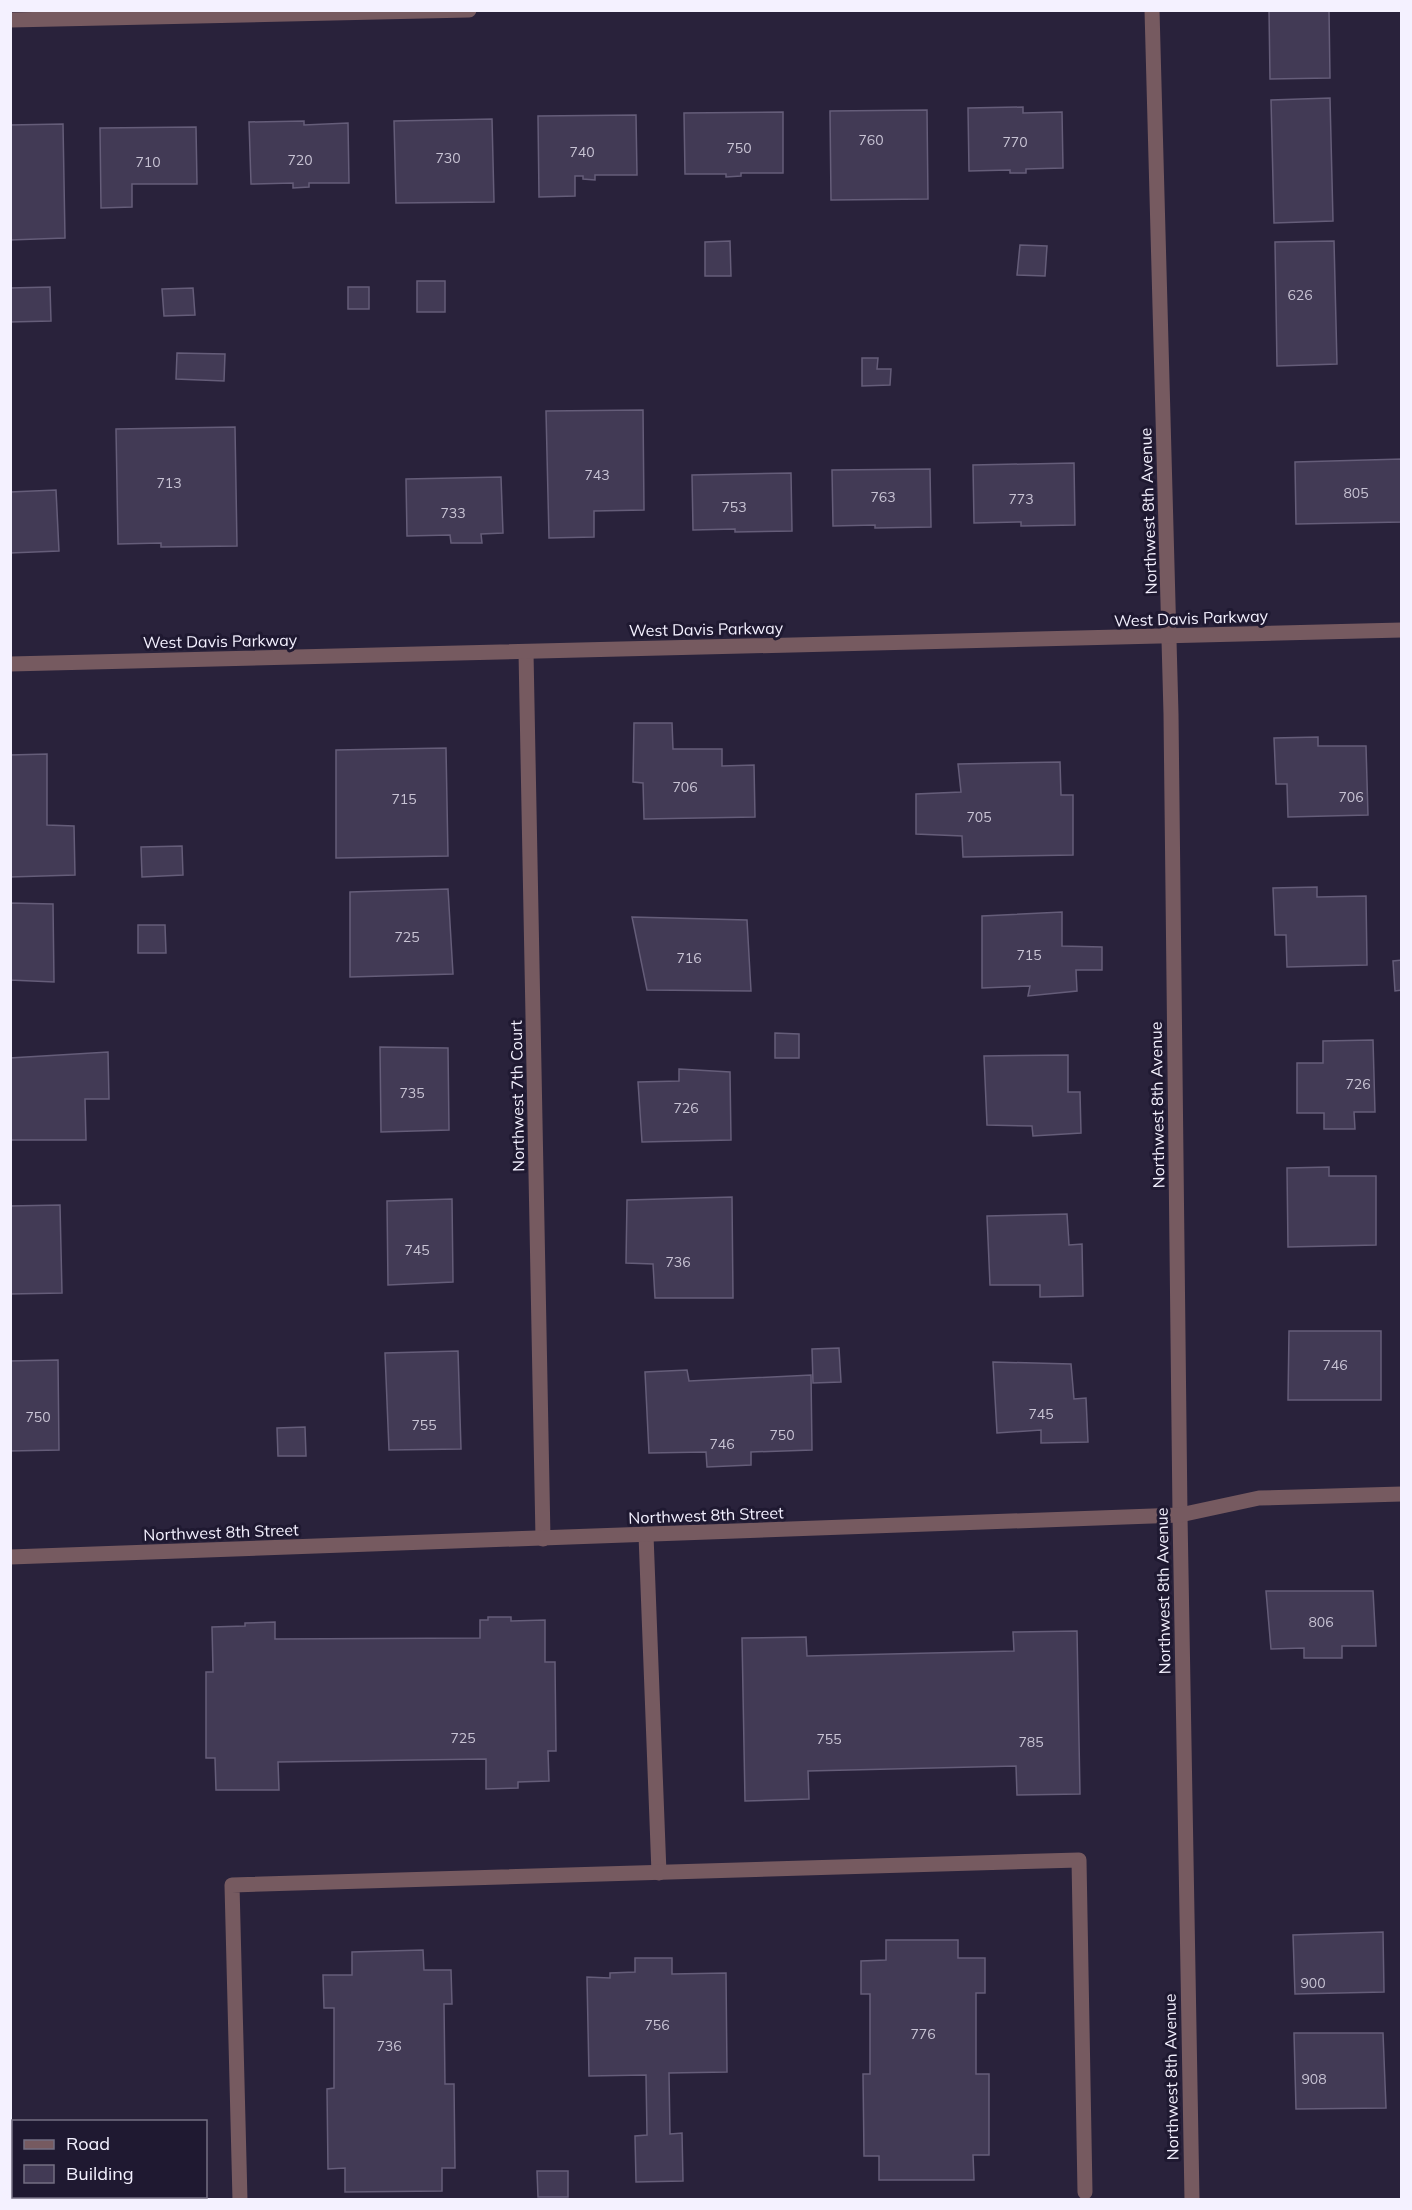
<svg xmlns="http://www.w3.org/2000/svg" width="1412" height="2210" viewBox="0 0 1412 2210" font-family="Mulish,sans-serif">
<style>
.building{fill:#423a55;stroke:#655d79;stroke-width:1.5}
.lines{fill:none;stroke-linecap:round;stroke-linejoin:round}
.service{stroke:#765a60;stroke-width:15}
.minor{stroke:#765a60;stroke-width:15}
.tertiary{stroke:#765a60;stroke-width:15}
.labels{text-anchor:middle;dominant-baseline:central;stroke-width:6;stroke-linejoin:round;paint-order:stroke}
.number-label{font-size:14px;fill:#c8c3d4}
.street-label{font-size:16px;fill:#f4f1ff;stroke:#1f1931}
</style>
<rect width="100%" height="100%" fill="#29223b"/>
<g class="building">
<polygon points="1269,10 1329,10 1330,78 1270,79"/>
<polygon points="1330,98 1333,221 1274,223 1271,100"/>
<polygon points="1023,107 1023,113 1062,112 1063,168 1026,169 1026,173 1010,173 1010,170 969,171 968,108"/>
<polygon points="927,110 928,199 831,200 830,111"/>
<polygon points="783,112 783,173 741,173 741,176 726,177 726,174 685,174 684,113"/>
<polygon points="636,115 637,175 595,175 595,180 583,179 583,176 575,176 575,196 539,197 538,116"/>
<polygon points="492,119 494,202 396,203 394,121"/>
<polygon points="304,121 304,125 348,123 349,183 309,183 309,187 293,188 293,183 251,184 249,122"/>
<polygon points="63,124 65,238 10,240 10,125"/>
<polygon points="196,127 197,184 132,184 132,207 101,208 100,128"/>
<polygon points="730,241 731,276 705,276 705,242"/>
<polygon points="1334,241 1337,364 1277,366 1275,242"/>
<polygon points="1020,245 1047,246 1045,276 1017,275"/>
<rect x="417" y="281" width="28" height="31"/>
<polygon points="50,287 51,321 10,322 10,288"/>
<rect x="348" y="287" width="21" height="22"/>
<polygon points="193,288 195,315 164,316 162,289"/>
<polygon points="177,353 225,354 224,381 176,379"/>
<polygon points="862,358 878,358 877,369 891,369 890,385 862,386"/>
<polygon points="643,410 644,510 594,511 594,537 549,538 546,411"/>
<polygon points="235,427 237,546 161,547 161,543 118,544 116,429"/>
<polygon points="1402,459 1402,522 1296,524 1295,462"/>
<polygon points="1074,463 1075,525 1021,526 1021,522 974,523 973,465"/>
<polygon points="930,469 931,527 875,528 875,525 833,526 832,470"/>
<polygon points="791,473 792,531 735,532 735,529 693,530 692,475"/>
<polygon points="501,477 503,533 481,534 482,543 451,543 450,535 407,536 406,479"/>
<polygon points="56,490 59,551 10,553 10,492"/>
<polygon points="634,723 672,723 673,749 722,749 722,766 754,765 755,817 644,819 643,783 633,782"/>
<polygon points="1318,737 1318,746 1366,746 1368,815 1288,817 1287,784 1276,784 1274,738"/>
<polygon points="446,748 448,856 336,858 336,750"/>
<polygon points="47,754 47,825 74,826 75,875 10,877 10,755"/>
<polygon points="1060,762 1061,795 1073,795 1073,855 963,857 962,836 916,834 916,794 961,792 958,764"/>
<polygon points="182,846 183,875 142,877 141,847"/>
<polygon points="1317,887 1317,897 1366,896 1367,965 1287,967 1286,935 1275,935 1273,888"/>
<polygon points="448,889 453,974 350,977 350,892"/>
<polygon points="10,903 53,904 54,982 10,980"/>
<polygon points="1062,912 1062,946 1102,947 1102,970 1076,970 1077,991 1028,996 1030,986 982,988 982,916"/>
<polygon points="632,917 747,920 751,991 647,990"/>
<polygon points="138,925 165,925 166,953 138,953"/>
<polygon points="1402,960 1402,990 1395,991 1393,961"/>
<polygon points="775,1033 799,1034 799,1058 775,1058"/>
<polygon points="1373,1040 1375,1112 1354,1112 1355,1129 1324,1129 1324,1113 1297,1113 1297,1063 1323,1063 1323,1041"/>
<polygon points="380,1047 448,1048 449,1130 381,1132"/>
<polygon points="108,1052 109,1099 85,1099 86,1140 10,1140 10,1058"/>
<polygon points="1068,1055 1068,1092 1080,1092 1081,1133 1033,1136 1032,1126 987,1125 984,1056"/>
<polygon points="679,1069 730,1072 731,1140 642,1142 638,1082 679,1081"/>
<polygon points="1329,1167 1329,1176 1376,1176 1376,1245 1288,1247 1287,1168"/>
<polygon points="732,1197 733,1298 655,1298 653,1264 626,1263 627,1200"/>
<polygon points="452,1199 453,1282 388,1285 387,1201"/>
<polygon points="60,1205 62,1293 10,1294 10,1206"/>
<polygon points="1067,1214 1069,1245 1082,1244 1083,1296 1040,1297 1040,1285 990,1285 987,1216"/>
<polygon points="1289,1331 1381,1331 1381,1400 1288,1400"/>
<polygon points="839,1348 841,1382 813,1383 812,1349"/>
<polygon points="458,1351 461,1449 389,1450 385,1353"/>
<polygon points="58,1360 59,1450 10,1451 10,1361"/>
<polygon points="993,1362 1071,1364 1074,1399 1086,1398 1088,1442 1041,1443 1041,1430 997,1433"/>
<polygon points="687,1370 689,1381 811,1375 812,1450 751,1452 751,1465 707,1467 706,1452 649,1453 645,1372"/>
<polygon points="305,1427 306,1456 278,1456 277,1428"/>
<polygon points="1266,1591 1373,1591 1376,1646 1342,1646 1342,1658 1304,1658 1304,1648 1271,1649"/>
<polygon points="488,1617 511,1617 511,1621 545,1620 545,1662 555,1662 556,1751 548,1751 549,1781 518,1782 518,1788 486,1789 486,1759 278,1762 279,1790 216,1790 215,1758 206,1758 206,1672 213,1672 212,1627 245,1626 245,1623 275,1622 275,1639 480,1638 480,1620 488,1620"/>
<polygon points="1077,1631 1080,1794 1017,1795 1016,1766 808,1771 809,1799 745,1801 742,1638 806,1637 807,1656 1014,1651 1013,1632"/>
<polygon points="1383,1932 1384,1992 1295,1994 1293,1935"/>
<polygon points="886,1940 958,1940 958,1958 985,1958 985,1993 976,1993 976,2074 989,2074 989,2155 973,2155 974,2180 879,2180 879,2156 864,2156 863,2074 870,2074 870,1994 861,1994 861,1961 886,1960"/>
<polygon points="423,1950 424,1970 451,1970 452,2004 444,2004 445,2084 454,2084 455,2168 442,2168 442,2191 345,2192 345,2168 328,2169 327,2089 334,2088 334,2008 324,2008 323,1975 352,1975 352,1952"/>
<polygon points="635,1958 672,1958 672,1974 726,1973 727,2072 669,2073 670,2134 682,2133 683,2181 636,2182 635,2136 647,2135 646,2075 589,2076 587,1977 610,1978 610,1973 635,1972"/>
<polygon points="1294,2033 1383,2033 1386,2108 1296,2109"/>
<polygon points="537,2171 568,2171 568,2197 538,2197"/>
</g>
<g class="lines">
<g class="service">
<polyline points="646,1535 659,1873"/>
<polyline points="240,2200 232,1885 1079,1860 1085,2192"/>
</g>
<g class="minor">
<polyline points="1152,10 1171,714 1180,1515 1192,2200"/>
<polyline points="10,20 469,10"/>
<polyline points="526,652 543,1539"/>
<polyline points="10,1557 1180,1515 1259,1498 1402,1494"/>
</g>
<polyline class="tertiary" points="10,664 1402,630"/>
</g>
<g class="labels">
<g class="number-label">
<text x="871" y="140">760</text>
<text x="1015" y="142">770</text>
<text x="739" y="148">750</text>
<text x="582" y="152">740</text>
<text x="448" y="158">730</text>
<text x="300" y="160">720</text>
<text x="148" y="162">710</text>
<text x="1300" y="295">626</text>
<text x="597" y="475">743</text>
<text x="169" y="483">713</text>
<text x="1356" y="493">805</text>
<text x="883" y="497">763</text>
<text x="1021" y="499">773</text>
<text x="734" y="507">753</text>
<text x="453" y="513">733</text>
<text x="685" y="787">706</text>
<text x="1351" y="797">706</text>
<text x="404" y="799">715</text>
<text x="979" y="817">705</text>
<text x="407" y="937">725</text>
<text x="1029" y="955">715</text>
<text x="689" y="958">716</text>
<text x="1358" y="1084">726</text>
<text x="412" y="1093">735</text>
<text x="686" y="1108">726</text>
<text x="417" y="1250">745</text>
<text x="678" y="1262">736</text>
<text x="1335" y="1365">746</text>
<text x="1041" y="1414">745</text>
<text x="38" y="1417">750</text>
<text x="424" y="1425">755</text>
<text x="782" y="1435">750</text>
<text x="722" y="1444">746</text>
<text x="1321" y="1622">806</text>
<text x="463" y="1738">725</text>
<text x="829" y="1739">755</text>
<text x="1031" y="1742">785</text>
<text x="1313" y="1983">900</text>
<text x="657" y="2025">756</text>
<text x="923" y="2034">776</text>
<text x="389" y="2046">736</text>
<text x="1314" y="2079">908</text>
</g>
<g class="street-label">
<text transform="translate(1148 511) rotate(-92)">Northwest 8th Avenue</text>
<text transform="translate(1191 618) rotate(-2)">West Davis Parkway</text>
<text transform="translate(706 629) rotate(-1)">West Davis Parkway</text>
<text transform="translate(220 641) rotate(-1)">West Davis Parkway</text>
<text transform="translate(517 1096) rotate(-91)">Northwest 7th Court</text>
<text transform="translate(1157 1105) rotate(-91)">Northwest 8th Avenue</text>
<text transform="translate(706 1515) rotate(-2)">Northwest 8th Street</text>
<text transform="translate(221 1532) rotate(-2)">Northwest 8th Street</text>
<text transform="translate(1163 1591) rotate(-91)">Northwest 8th Avenue</text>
<text transform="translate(1171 2077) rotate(-91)">Northwest 8th Avenue</text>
</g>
</g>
<rect width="1412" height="2210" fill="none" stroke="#f4f1ff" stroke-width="24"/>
<rect x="12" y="2120" width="195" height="78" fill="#1f1931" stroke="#746f83" stroke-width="1.5"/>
<rect x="24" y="2140" width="30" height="9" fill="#765a60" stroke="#746f83" stroke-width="1.5"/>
<text x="66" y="2150" font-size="18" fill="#f4f1ff">Road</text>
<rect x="24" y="2165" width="30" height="18" fill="#423a55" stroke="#746f83" stroke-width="1.5"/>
<text x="66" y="2180" font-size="18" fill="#f4f1ff">Building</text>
</svg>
